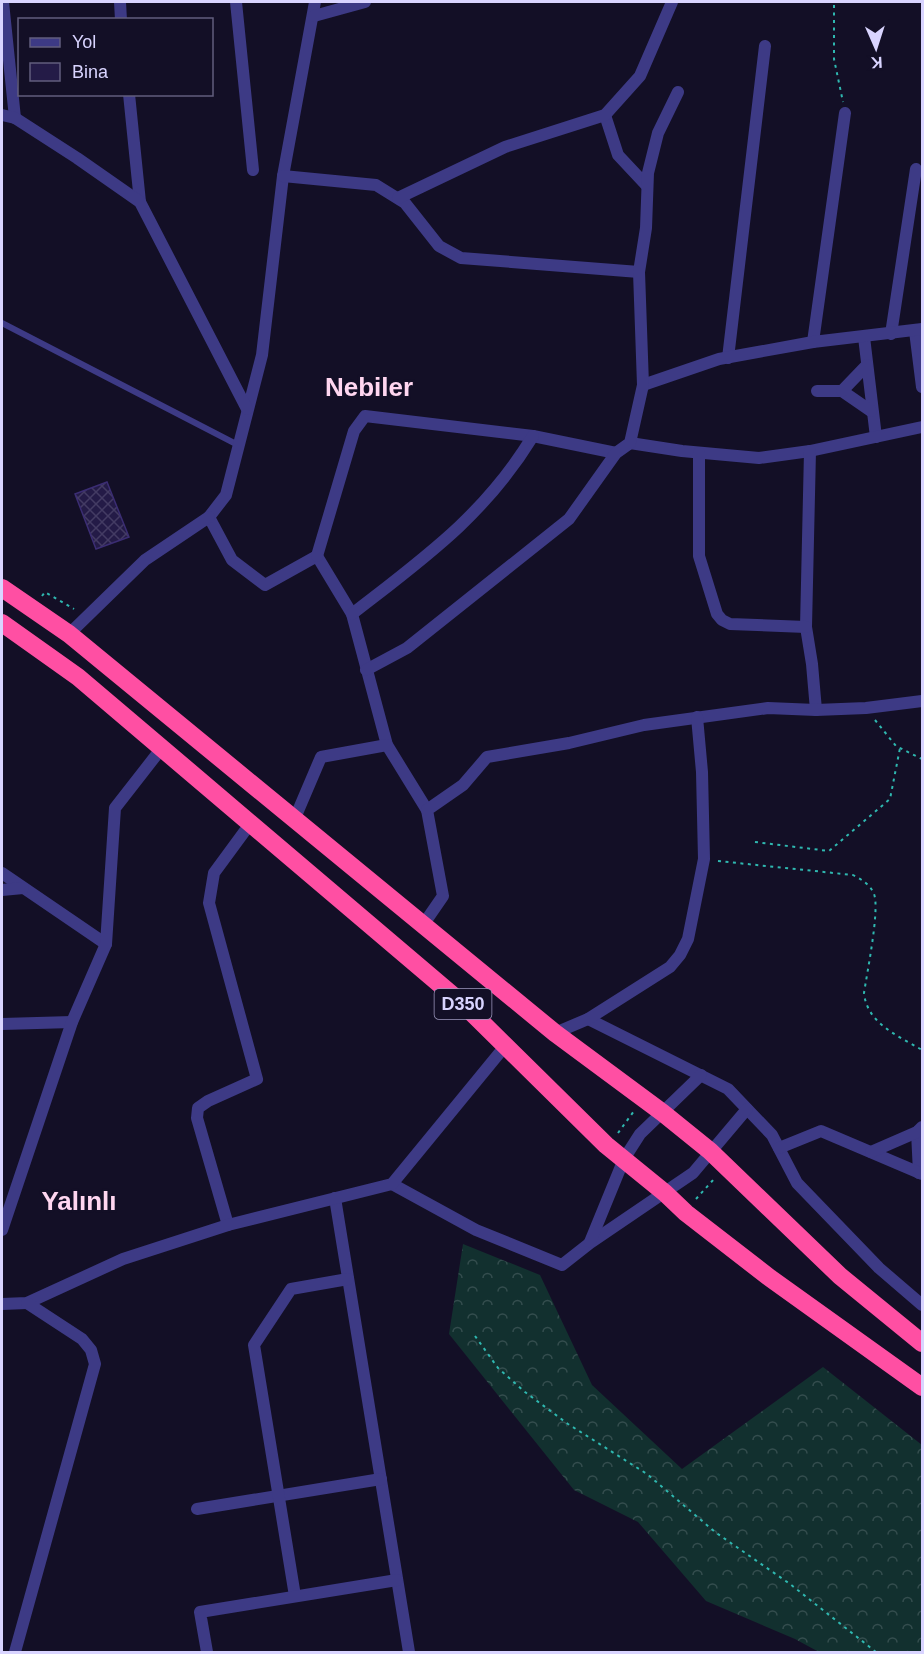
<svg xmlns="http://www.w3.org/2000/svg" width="924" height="1654" viewBox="0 0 924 1654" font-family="Arial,sans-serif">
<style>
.forest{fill:url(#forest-crowns)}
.building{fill:url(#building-cross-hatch);stroke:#3b2d73;stroke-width:1.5}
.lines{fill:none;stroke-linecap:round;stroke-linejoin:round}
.path{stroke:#2fb8b0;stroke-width:2;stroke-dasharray:3 4.5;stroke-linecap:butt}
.lane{stroke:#3d3a85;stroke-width:6}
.street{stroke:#3d3a85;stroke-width:12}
.highway{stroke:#ff4fa3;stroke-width:18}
.labels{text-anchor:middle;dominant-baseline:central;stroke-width:5;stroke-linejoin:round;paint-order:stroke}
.shield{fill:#130f26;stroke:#9e99be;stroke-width:1.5}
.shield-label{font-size:18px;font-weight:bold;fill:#d9d4ff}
.district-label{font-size:26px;font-weight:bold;fill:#ffd6f0;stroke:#130f26}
</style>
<defs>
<pattern id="forest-crowns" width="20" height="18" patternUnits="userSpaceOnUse" patternTransform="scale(1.5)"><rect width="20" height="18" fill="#12302f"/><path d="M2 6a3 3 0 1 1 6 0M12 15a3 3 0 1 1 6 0" fill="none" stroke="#344d4e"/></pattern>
<pattern id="building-cross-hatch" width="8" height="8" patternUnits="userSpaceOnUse" patternTransform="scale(1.5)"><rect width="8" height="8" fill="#241b47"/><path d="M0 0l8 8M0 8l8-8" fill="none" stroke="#433b63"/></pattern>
</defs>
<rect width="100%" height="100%" fill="#130f26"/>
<polygon class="forest" points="463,1244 540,1275 592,1385 682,1469 823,1367 922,1445 922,1652 819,1652 795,1639 706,1601 638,1522 574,1490 449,1334"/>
<polygon class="building" points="107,482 129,537 96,549 75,494"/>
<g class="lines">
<g class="path">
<polyline points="834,5 834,59 843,102"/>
<polyline points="42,596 45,592 74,609"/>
<polyline points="875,720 896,746 922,759"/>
<polyline points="755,842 829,851 890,799 900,748"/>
<path d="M718 861 853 875C862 880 870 884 874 894 880 909 867 973 864 993 867 1024 899 1036 922 1050"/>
<polyline points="618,1133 634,1111"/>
<polyline points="696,1199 714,1179"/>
<polyline points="475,1336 498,1368 525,1392 568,1424 647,1474 715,1532 790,1584 876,1652"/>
</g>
<polyline class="lane" points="2,323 238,445"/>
<g class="street">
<polyline points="3,2 15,118"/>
<polyline points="120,2 121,20"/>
<polyline points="236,2 253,170"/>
<polyline points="315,2 283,176 262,355 226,495 209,517 232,560 265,585 317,556 352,614 387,745 427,810"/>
<polyline points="314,16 365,2"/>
<polyline points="129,94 140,202"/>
<polyline points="2,115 15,118 77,158 140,202 247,409"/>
<polyline points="605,115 618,155 647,186"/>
<polyline points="283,176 376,185 405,203 439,246 461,258 639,272"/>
<polyline points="398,198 505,147 605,115 640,76 672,2"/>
<polyline points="915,331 922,387"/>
<polyline points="891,334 916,169"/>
<polyline points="864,337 876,437"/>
<polyline points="813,342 845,113"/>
<polyline points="728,358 765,46"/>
<polyline points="643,385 719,359 813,342 922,329"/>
<polyline points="817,391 842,391 871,411"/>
<polyline points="842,391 867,365"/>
<polyline points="630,443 682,451 759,458 810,451 922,427"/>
<polyline points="810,451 806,627 812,664 816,710"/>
<polyline points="699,453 699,556 717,614 722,620 730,624 806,627"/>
<polyline points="317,556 354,431 365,416 533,436 616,453"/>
<path d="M352 614C424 558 484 516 533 436"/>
<polyline points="69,634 145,560 209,517"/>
<polyline points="366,670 407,648 569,519 616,453 630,443 643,385 639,272 646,228 648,173 658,133 678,92"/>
<polyline points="295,818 321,757 387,745"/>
<polyline points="2,873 106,944"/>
<polyline points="2,890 23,888"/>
<polyline points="423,925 443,896 427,810 463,785 487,757 569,743 644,725 768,708 816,710 866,708 922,701"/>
<polyline points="588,1019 728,1089 772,1135 797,1183 879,1268 922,1305"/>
<polyline points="2,1024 72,1022"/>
<polyline points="555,1033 588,1019 670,967 680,955 688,939 704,859 702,772 697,717"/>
<polyline points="917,1132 919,1173"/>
<polyline points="779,1148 821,1131 922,1174"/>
<polyline points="871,1152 917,1132 922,1127"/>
<polyline points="392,1184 476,1230 562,1265 590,1243 693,1173 747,1109"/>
<polyline points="335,1198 409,1652"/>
<polyline points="228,1225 197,1118 198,1108 208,1101 257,1079 209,903 214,873 250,824"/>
<polyline points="2,1230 72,1022 106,944 115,808 161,749"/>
<polyline points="590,1242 624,1159 640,1134 701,1075"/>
<polyline points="2,1304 27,1303 123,1259 228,1225 392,1184 506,1045"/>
<polyline points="197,1509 381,1479"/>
<polyline points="295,1596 254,1345 291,1289 348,1279"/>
<polyline points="15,1652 95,1364 91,1350 82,1339 27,1303"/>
<polyline points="207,1652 200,1612 397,1580"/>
</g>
<g class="highway">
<polyline points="2,588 69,634 555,1033 663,1113 710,1151 840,1276 922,1343"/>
<polyline points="2,623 78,677 463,1004 606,1145 665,1193 686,1213 770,1278 922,1387"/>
</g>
</g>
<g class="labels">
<rect class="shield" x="434.5" y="989" width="57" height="30" rx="4.5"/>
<g class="shield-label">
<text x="463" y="1004">D350</text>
</g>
<g class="district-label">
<text x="369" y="387">Nebiler</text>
<text x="79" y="1201">Yalınlı</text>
</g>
</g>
<rect width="924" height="1654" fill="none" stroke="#d9d4ff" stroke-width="6"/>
<rect x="18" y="18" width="195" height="78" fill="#130f26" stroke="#625e7d" stroke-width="1.5"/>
<rect x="30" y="38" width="30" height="9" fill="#3d3a85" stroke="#625e7d" stroke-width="1.5"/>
<text x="72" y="48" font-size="18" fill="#d9d4ff">Yol</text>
<rect x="30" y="63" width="30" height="18" fill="#241b47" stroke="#625e7d" stroke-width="1.5"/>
<text x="72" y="78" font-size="18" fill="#d9d4ff">Bina</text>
<g transform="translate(876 48) rotate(177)" stroke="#130f26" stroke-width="4.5" paint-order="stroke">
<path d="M0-4.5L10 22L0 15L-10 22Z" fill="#d9d4ff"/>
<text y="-9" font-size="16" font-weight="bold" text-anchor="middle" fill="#d9d4ff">K</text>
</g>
</svg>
